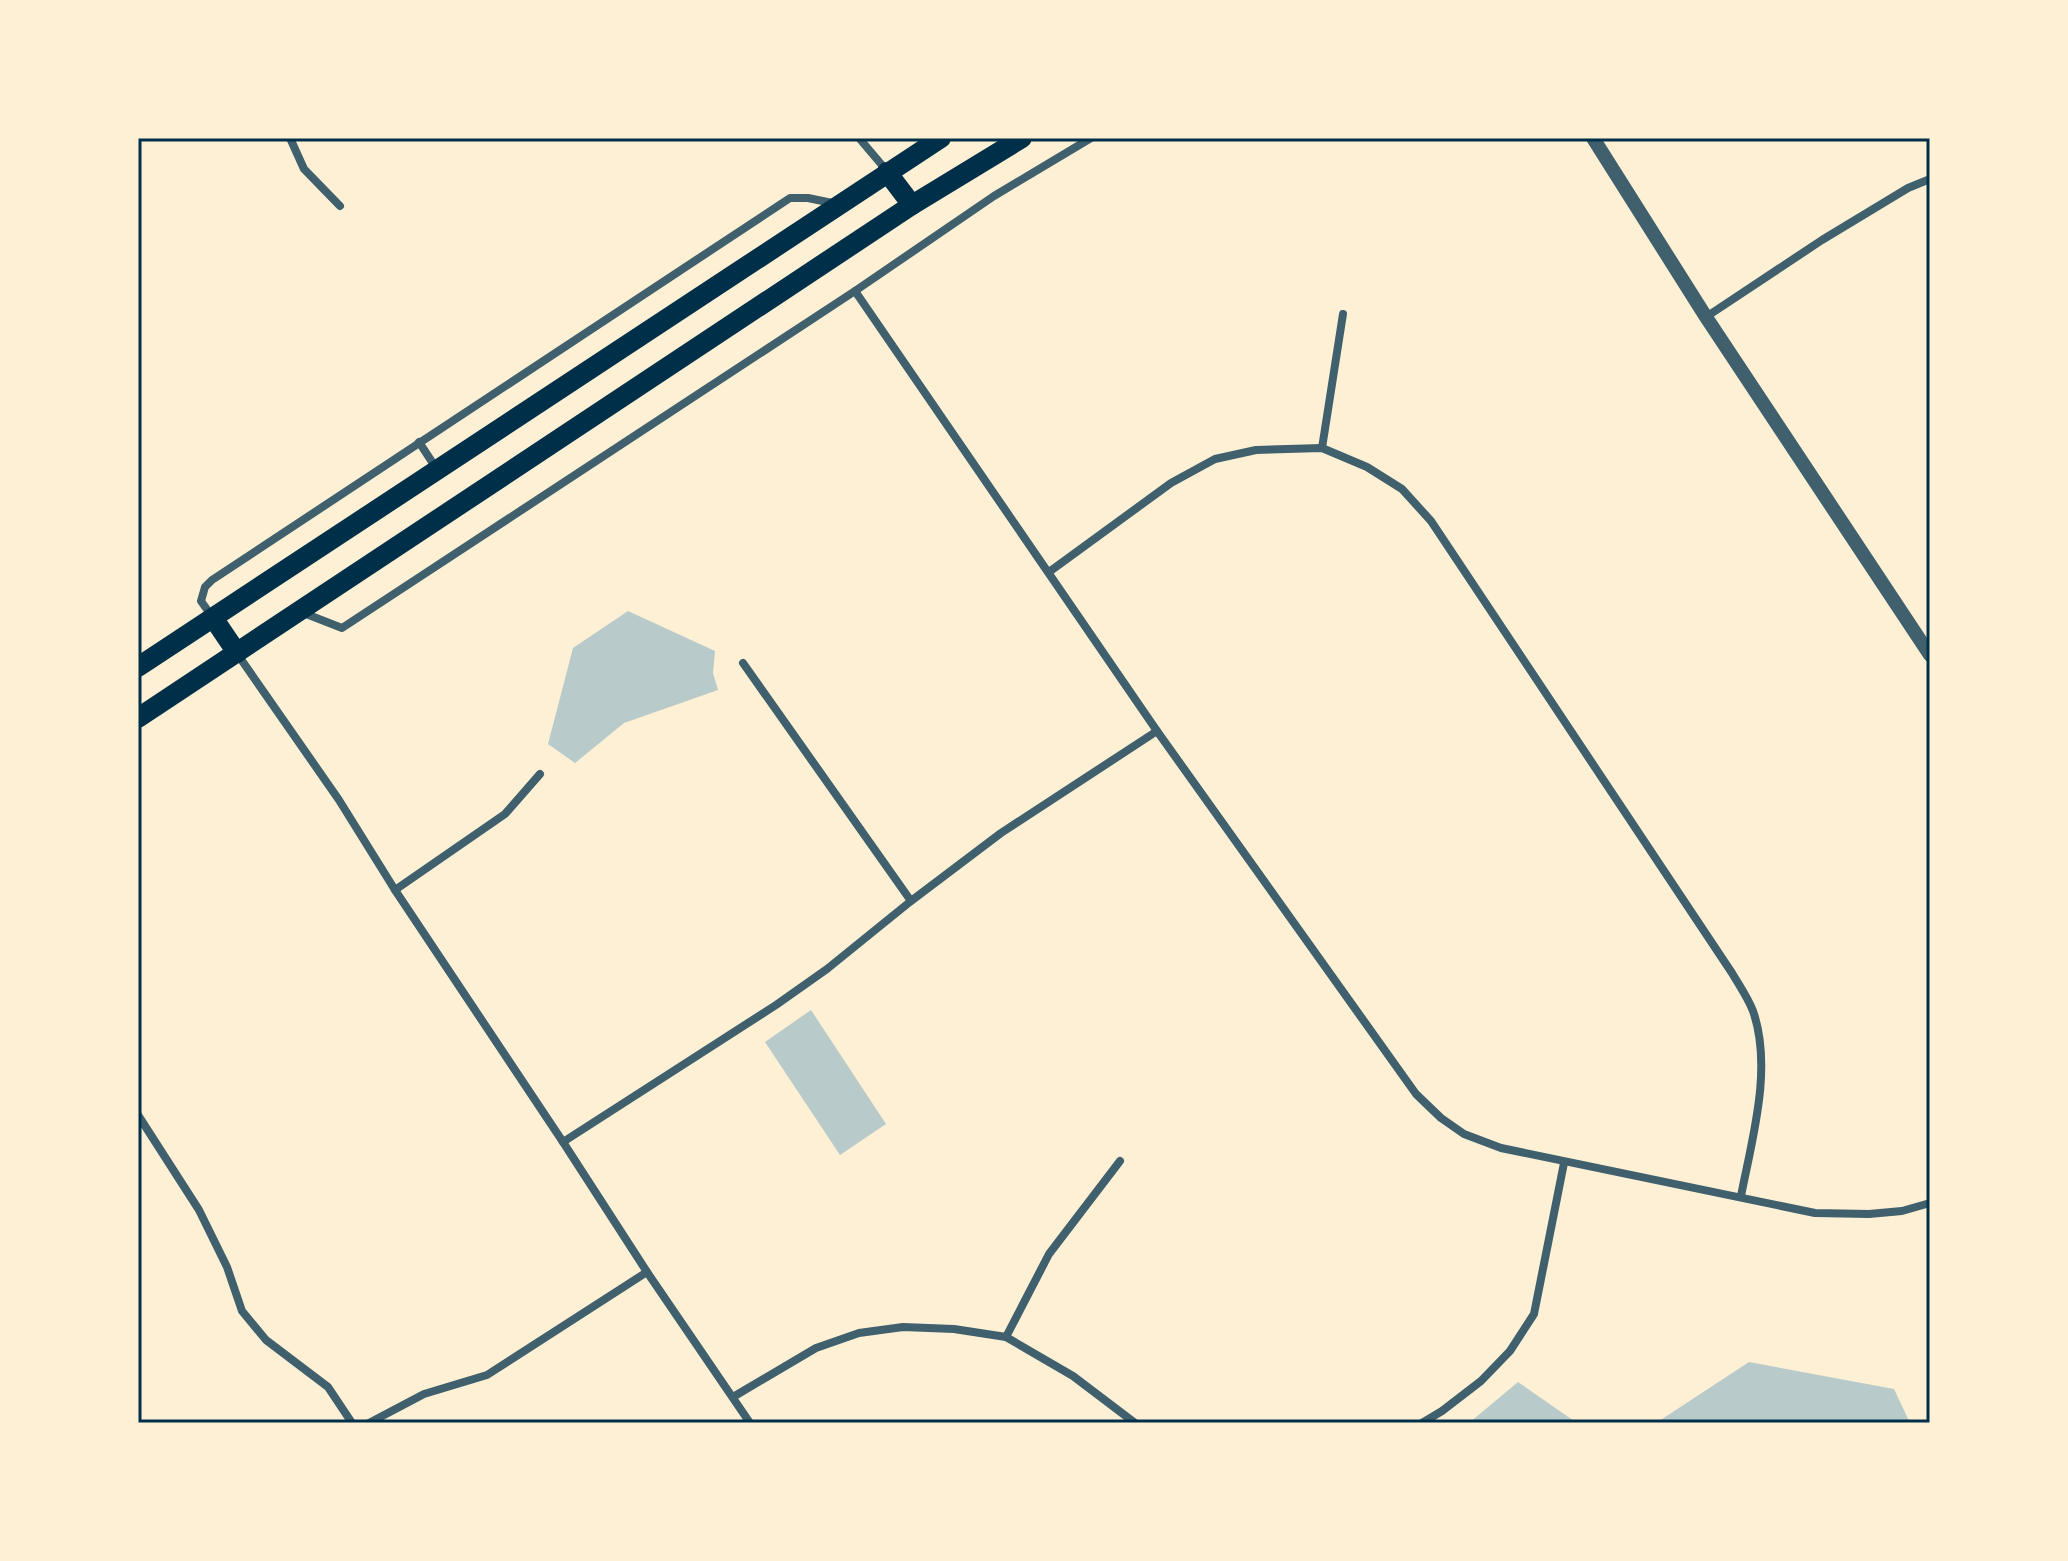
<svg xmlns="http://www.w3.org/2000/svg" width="2068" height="1561" viewBox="0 0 2068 1561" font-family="'DM Sans',sans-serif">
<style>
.green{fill:#b9caca}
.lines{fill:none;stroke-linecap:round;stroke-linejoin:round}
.minor{stroke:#3f606c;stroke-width:8}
.tertiary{stroke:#3f606c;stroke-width:14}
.primary{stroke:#003049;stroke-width:20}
.neatline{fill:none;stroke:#003049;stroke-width:3}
</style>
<rect width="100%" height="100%" fill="#fdf0d5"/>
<g class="green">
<polygon points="628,611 715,651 713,673 718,690 624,723 575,763 548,744 573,648"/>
<polygon points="811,1010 886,1124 840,1155 765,1042"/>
<polygon points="1749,1362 1894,1389 1910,1423 1656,1423"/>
<polygon points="1518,1382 1577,1423 1469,1423"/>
</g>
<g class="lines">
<g class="minor">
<polyline points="290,138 304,169 340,206"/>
<polyline points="859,138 887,171"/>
<polyline points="855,291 1157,731 1416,1094 1441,1118 1464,1134 1501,1148 1815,1213 1869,1214 1902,1211 1930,1203"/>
<polyline points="1706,317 1822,240 1908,188 1930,179"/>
<polyline points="419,442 436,468"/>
<polyline points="1322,448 1343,314"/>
<path d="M1049 572 1171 483 1215 459 1256 450 1322 448 1367 467 1402 489 1431 521 1732 973C1739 985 1748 998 1753 1011 1773 1068 1752 1139 1741 1196"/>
<polyline points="301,612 342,628 855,291 994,196 1091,138"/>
<polyline points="213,618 201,601 205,587 212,580 790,198 808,198 837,204"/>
<polyline points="238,655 339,800 395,890 563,1142 647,1272 750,1423"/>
<polyline points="743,663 911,901"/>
<polyline points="395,890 505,814 540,774"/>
<polyline points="138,1115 199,1210 227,1267 242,1311 266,1340 328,1387 352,1423"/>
<polyline points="563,1142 776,1005 827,969 911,901 1001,833 1157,731"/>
<polyline points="1006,1337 1049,1254 1120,1161"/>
<polyline points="733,1397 816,1348 859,1333 903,1327 954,1329 1006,1337 1073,1376 1135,1423"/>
<polyline points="369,1423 424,1394 487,1375 647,1272"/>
<polyline points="1422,1423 1442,1411 1481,1381 1510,1351 1534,1314 1564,1163"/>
</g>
<polyline class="tertiary" points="1593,138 1706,317 1930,655"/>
<g class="primary">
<polyline points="887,172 912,205"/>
<polyline points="214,619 237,653"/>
<polyline points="138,667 941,138"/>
<polyline points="138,718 912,205 1022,138"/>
</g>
</g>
<rect width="2068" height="1561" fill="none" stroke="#fdf0d5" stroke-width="280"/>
<rect x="140" y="140" width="1788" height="1281" class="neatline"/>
</svg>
